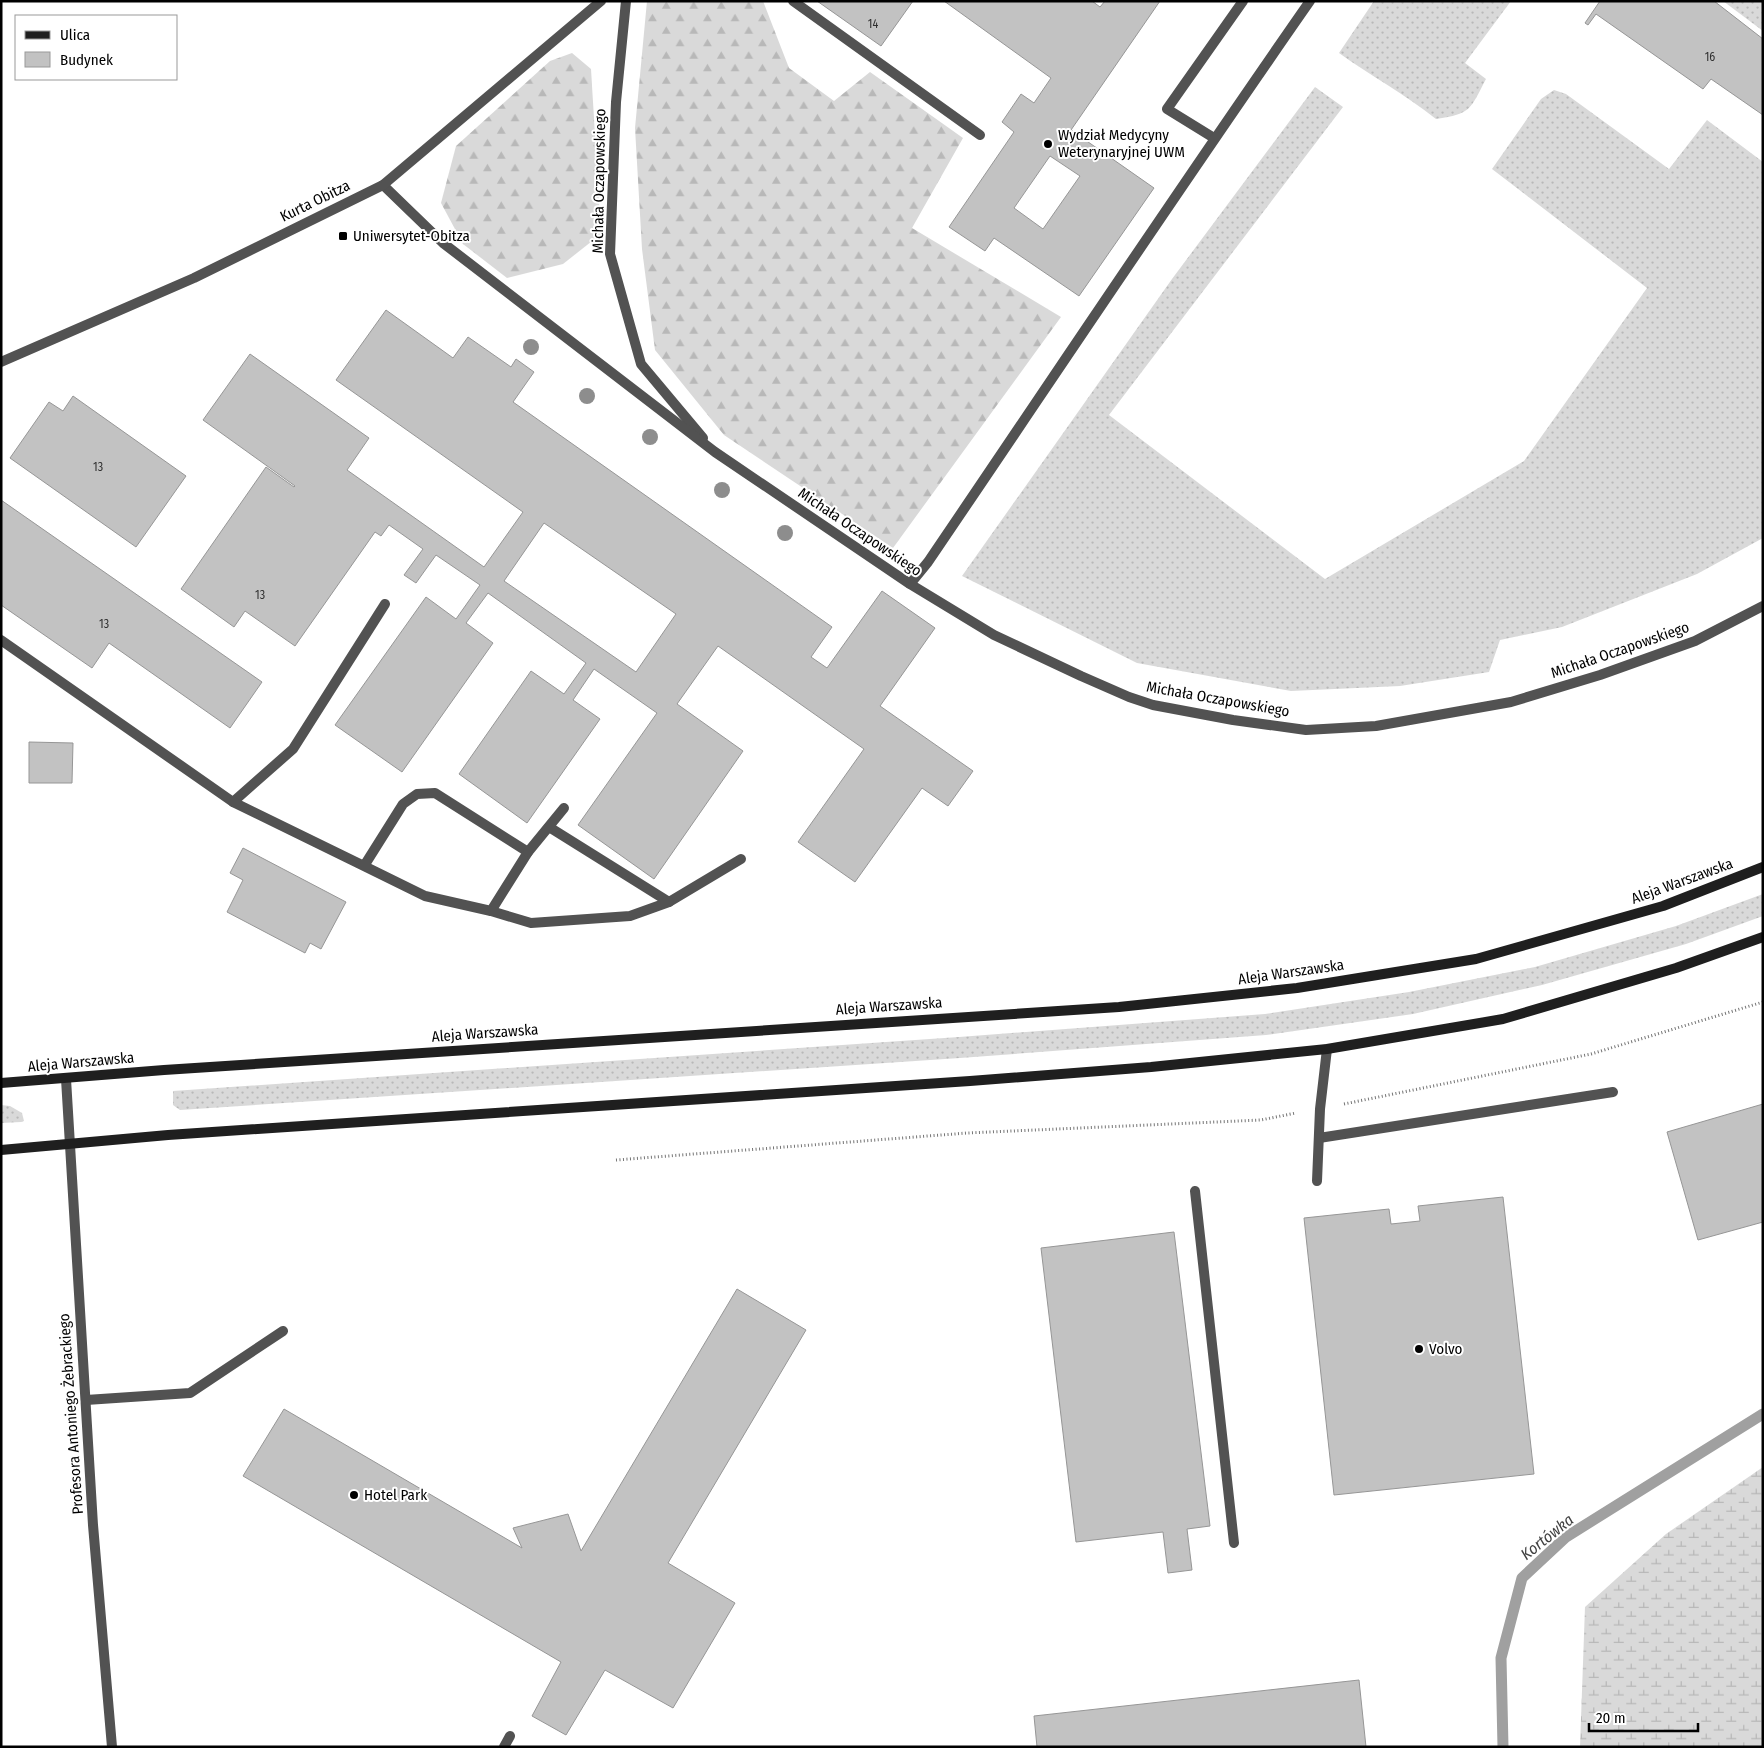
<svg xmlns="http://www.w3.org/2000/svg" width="1764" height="1748" viewBox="0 0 1764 1748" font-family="'Fira Sans Condensed',sans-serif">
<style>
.grass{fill:url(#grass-dots)}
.forest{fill:url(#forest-firs)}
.wetland{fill:url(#wetland-marsh)}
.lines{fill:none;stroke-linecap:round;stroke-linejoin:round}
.stream{stroke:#a0a0a0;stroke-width:11}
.building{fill:#c2c2c2;stroke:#969696;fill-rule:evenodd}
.path{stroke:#747474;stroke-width:3;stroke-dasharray:1 2.5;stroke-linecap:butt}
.service{stroke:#525252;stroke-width:10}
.minor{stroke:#525252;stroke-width:10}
.secondary{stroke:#1f1f1f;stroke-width:10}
.tree{fill:#8d8d8d}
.poi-dot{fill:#000;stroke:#fff;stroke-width:2}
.labels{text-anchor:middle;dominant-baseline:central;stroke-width:4;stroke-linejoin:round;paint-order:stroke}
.number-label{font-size:12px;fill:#303030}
.poi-label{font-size:15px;fill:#000;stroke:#fff;text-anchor:start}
.street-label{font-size:15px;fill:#000;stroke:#fff}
.water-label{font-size:16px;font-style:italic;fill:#414141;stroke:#fff}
</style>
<defs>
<pattern id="grass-dots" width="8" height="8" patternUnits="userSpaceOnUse" patternTransform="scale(1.25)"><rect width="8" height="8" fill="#d9d9d9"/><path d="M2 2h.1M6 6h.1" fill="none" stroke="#b8b8b8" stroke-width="1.8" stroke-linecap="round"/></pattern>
<pattern id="forest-firs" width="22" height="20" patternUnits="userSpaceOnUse" patternTransform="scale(1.25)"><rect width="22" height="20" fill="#d9d9d9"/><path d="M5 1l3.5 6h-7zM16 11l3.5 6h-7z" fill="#b8b8b8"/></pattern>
<pattern id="wetland-marsh" width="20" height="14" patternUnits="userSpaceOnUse" patternTransform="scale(1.25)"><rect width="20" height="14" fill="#d9d9d9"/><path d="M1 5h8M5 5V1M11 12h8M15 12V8" fill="none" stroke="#b8b8b8"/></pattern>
</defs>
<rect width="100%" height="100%" fill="#fff"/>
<g class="grass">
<path d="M1374 1H1511L1465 63 1486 79C1470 109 1472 114 1436 119 1405 94 1371 76 1339 53Z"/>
<polygon points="1723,1 1763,1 1763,31"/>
<polygon points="1315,87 1343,107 1109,415 1325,579 1524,461 1647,288 1492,169 1541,99 1554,90 1566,94 1669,169 1707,120 1763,162 1763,538 1697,574 1562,627 1500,640 1489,672 1400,686 1291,691 1137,663 962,576 1172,279"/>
<polygon points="1763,894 1763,916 1686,944 1542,985 1413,1014 1266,1035 960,1058 180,1110 173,1105 173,1091 959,1037 1265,1014 1409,992 1535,967 1676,926"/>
<polygon points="1,1105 10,1106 22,1113 24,1121 21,1122 1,1123"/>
</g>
<g class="forest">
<polygon points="647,1 763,1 789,68 834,101 870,72 963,138 912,228 1061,317 893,548 724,435 655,350 642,249 635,128"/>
<polygon points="572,53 591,69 601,234 563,264 507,278 463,244 441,203 456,146 550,61"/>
</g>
<polygon class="wetland" points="1763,1467 1763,1747 1580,1747 1585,1607 1666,1534"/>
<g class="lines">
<polyline class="stream" points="1503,1747 1501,1658 1522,1578 1566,1537 1763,1414"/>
</g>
<g class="building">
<polygon points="817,1 913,1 881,46"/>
<path d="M944 1H1092L1100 7 1105 1H1160L1071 130 1154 188 1079 296 994 238 985 251 949 227 1014 132 1002 122 1021 94 1034 103 1051 78ZM1050 156 1080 176 1043 229 1014 208Z"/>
<polygon points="1600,1 1714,1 1763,39 1763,115 1711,79 1703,89 1596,14 1588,25 1585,23"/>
<path d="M386 310 453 358 468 337 511 367 516 359 534 372 513 402 832 627 811 657 827 668 882 591 935 628 880 706 973 771 948 806 922 788 855 882 798 842 864 749 718 646 677 704 743 751 654 879 578 825 657 713 594 669 573 700 600 719 527 823 459 774 531 671 564 694 586 663 488 593 466 623 493 643 402 772 335 725 426 597 456 619 480 585 436 555 416 583 404 575 423 549 389 525 381 536 375 532 295 646 245 611 234 627 181 589 266 467 294 487 295 486 203 420 250 354 369 438 347 470 484 567 523 512 336 380ZM544 523 676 614 636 672 504 581Z"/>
<polygon points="73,396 186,476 136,547 10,458 49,402 63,411"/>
<polygon points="1,500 262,682 230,728 109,643 92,668 1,605"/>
<polygon points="29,742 73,743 72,783 29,783"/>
<polygon points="243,848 346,902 321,949 310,943 305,953 227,912 243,880 230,873"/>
<polygon points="1763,1104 1763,1222 1698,1240 1667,1132"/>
<polygon points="1503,1197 1534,1474 1334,1495 1304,1218 1389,1209 1391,1224 1420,1221 1418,1206"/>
<polygon points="1174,1232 1210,1526 1187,1529 1192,1570 1168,1573 1163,1532 1076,1542 1041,1248"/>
<polygon points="737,1289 806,1330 668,1563 735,1603 673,1708 605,1670 566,1735 532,1716 561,1662 243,1476 284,1409 522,1548 513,1528 568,1514 581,1551"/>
<polygon points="1359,1680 1366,1747 1037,1747 1034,1716"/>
</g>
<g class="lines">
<g class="path">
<polyline points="1344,1104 1591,1054 1763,1002"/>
<polyline points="616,1160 967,1133 1261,1120 1296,1113"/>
</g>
<g class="service">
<polyline points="793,1 980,135"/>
<polyline points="1214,138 1167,109 1243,1"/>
<path d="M910 584 928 562C1055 375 1180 187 1310 1"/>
<polyline points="1,640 233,802 293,749 385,604"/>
<polyline points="233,802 364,866 403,804 417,794 435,793 528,852 491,911 425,896 364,866"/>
<polyline points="549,827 669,902 741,859"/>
<polyline points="528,852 564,808"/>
<polyline points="491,911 531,923 630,916 669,902"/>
<polyline points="1319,1138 1613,1092"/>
<polyline points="1317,1181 1320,1109 1327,1049"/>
<polyline points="1195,1191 1234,1543"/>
<polyline points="86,1400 190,1393 283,1331"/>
<polyline points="504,1747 510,1736"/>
</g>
<g class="minor">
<polyline points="626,1 616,102 610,254 641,364 703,438"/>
<polyline points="383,185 443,243 715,452 910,584 994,635 1081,676 1129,697 1153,705 1233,720 1306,730 1376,726 1511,702 1600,675 1695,641 1763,606"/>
<polyline points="1,362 194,278 383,185 601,1"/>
<polyline points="66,1079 93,1525 112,1747"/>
</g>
<g class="secondary">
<polyline points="1,1083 164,1070 1119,1007 1297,988 1476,959 1663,906 1763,867"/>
<polyline points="1,1150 168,1135 970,1081 1151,1067 1327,1049 1503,1019 1676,968 1763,937"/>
</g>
</g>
<g class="tree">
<circle cx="531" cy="347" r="8"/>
<circle cx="587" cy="396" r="8"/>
<circle cx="650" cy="437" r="8"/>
<circle cx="722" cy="490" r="8"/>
<circle cx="785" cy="533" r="8"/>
</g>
<g class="poi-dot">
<circle cx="1048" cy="144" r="5"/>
<rect x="338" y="231" width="10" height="10" rx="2.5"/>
<circle cx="1419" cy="1349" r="5"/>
<circle cx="354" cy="1495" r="5"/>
</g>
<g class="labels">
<g class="number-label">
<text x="873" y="24">14</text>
<text x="1710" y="57">16</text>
<text x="98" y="467">13</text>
<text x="260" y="595">13</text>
<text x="104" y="624">13</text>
</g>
<g class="poi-label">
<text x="1058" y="135">Wydział Medycyny<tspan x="1058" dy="17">Weterynaryjnej UWM</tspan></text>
<text x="353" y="236">Uniwersytet-Obitza</text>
<text x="1429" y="1349">Volvo</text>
<text x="364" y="1495">Hotel Park</text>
</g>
<g class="street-label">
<text transform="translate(599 181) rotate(-89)">Michała Oczapowskiego</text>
<text transform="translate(315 201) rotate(-26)">Kurta Obitza</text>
<text transform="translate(860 532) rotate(34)">Michała Oczapowskiego</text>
<text transform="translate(1620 650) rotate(-19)">Michała Oczapowskiego</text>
<text transform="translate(1218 699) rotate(10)">Michała Oczapowskiego</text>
<text transform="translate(1682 881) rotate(-20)">Aleja Warszawska</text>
<text transform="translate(1291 972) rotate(-8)">Aleja Warszawska</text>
<text transform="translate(889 1006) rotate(-4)">Aleja Warszawska</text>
<text transform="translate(485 1033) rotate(-4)">Aleja Warszawska</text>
<text transform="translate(81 1062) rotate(-5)">Aleja Warszawska</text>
<text transform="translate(71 1414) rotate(-94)">Profesora Antoniego Żebrackiego</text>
</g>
<g class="water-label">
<text transform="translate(1547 1537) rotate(-39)">Kortówka</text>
</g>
</g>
<rect width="1764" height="1748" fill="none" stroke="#000000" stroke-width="5"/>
<rect x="15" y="15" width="162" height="65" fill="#ffffff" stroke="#999999"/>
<rect x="25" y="31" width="25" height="8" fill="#1f1f1f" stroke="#999999"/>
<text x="60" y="40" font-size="15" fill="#000000">Ulica</text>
<rect x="25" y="52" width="25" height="15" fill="#c2c2c2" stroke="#999999"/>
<text x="60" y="65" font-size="15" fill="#000000">Budynek</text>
<path d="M1589 1723v8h109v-8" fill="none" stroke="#000000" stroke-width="2.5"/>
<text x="1596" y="1723" font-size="15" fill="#000000" stroke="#ffffff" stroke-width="4" paint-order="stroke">20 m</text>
</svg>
